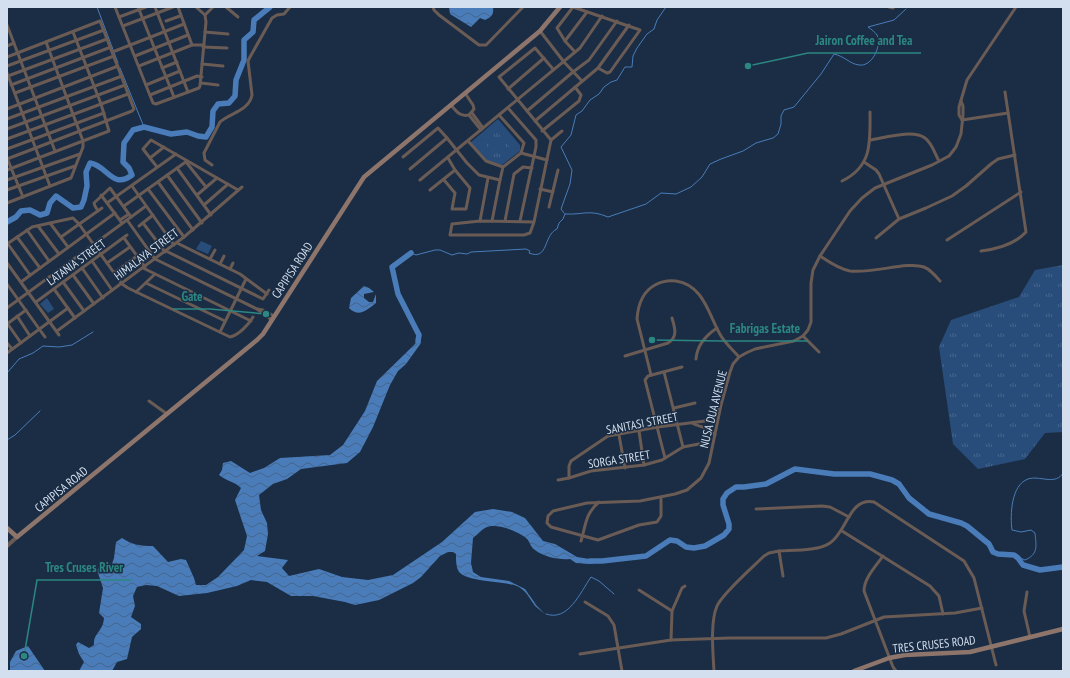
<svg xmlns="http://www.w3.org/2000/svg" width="1070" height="678" viewBox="0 0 1070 678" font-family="'PT Sans Narrow',sans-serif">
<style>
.grass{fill:url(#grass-tufts)}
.pitch{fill:#284d7a}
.water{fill:url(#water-waves)}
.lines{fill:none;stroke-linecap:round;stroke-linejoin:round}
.stream{stroke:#497cb9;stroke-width:1}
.river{stroke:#497cb9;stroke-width:5.5}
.minor{stroke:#6a5b55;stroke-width:3}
.tertiary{stroke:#6a5b55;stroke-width:4}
.secondary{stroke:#8e756c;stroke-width:4.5}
.labels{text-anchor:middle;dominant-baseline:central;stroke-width:3;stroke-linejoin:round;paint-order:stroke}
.street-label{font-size:12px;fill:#d3dfee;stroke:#1a2d44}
.leader{fill:none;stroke:#2c8681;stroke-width:1.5}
.callout-dot{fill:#2c8681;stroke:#1a2d44;stroke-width:1.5}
.callout-label{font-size:13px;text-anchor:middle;font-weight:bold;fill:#2c8681;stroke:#1a2d44;stroke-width:3;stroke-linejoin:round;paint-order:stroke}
</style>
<defs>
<pattern id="grass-tufts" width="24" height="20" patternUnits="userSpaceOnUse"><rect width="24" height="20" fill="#284d7a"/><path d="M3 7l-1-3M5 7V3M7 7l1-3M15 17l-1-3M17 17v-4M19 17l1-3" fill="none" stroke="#46668d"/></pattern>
<pattern id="water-waves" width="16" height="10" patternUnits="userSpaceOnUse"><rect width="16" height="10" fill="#497cb9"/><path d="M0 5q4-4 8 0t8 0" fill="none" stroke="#45658b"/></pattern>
</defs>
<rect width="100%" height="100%" fill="#1a2d44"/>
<g class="grass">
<polygon points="498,119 520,145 520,151 502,165 487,161 470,143"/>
<polygon points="1063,265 1063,432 1045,433 1025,459 978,469 953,444 939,347 951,320 1019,297 1035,270"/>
</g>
<g class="pitch">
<polygon points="498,120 508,133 502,138 492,125"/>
<polygon points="509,133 519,146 513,151 503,138"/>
<polygon points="481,138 489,149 483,154 475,143"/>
<polygon points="201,241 212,246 208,254 196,249"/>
<polygon points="47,298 54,309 48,313 40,304"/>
</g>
<g class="water">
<path d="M449 7H493C494 14 492 17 485 20L480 18 471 27 450 14Z"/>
<path d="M364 286 369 288 374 292 364 294V298L369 302H373L376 294V303C367 310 359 318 349 308L351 298Z"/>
<path d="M419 335 421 343 406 364 398 371 390 385 373 427 360 452 347 463 301 469 287 479 273 484 259 495 261 510 267 523 268 534 265 551 257 556 288 560 282 568 289 576 319 569 342 577 368 580 393 575 442 542 475 512 493 509 512 512 525 518 543 541 555 544 577 557 602 561 646 556 589 564 576 563 570 559C559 560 544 557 535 550 530 547 530 541 526 538 517 531 496 522 485 528 481 530 477 535 473 538L471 563 473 572 481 577 509 581 525 589 537 606 545 614C542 611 538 609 535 606 530 599 527 592 519 587 505 580 463 583 458 570 456 566 456 559 456 554L453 552H448L440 556 421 577 413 583 379 600 355 605 345 602 313 596H291L267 582 251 580 237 586 207 593 179 596 157 586 146 585 137 587 133 596 135 606 131 617 141 624V629L132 637 127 659 117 662 112 671H79L84 662 79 654 76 645 78 642 89 648 94 645C93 633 103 632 104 618L99 613 103 588 97 570 102 563 112 564 114 558 116 542 122 538C132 545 141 546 153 546L168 562 181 559 186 560 194 578 196 585H206L218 577 244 550 247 536 235 500 241 488C234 481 226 481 219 475L222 470 223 463 231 461 250 473 264 468 280 458 330 455 343 445 365 411 377 381 415 344Z"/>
<polygon points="28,646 45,671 10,671 10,662 16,651"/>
</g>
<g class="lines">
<g class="stream">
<polyline points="97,7 118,63"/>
<polyline points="120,68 144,127"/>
<polyline points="564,213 561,209 570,184 572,170 561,147 571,135 576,115 582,111 590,100 599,94 604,87 611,82 617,80 625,67 632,67 633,56 637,48 647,34 654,29 657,20 666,7"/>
<path d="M565 214C584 215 589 209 608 217L646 204 661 193 676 194 691 187 702 177 710 164 721 159 743 151 756 143 773 138 778 134 781 124V116L784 110 794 107 821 74 834 54C844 56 850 64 859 65 872 67 882 46 877 35 875 32 871 29 868 27L894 20 906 9"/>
<path d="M411 253 416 255 435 250H440L452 255 459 253 467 254 471 252 526 249 530 251 529 253C549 261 543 235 557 229L559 223 563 219 565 214"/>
<polyline points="7,373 19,359 33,353 43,346 59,347 72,345 93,332"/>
<polyline points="1063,383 1063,387"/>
<polyline points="7,440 15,435 40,411"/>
<path d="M1014 555 1025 560C1039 554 1036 545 1035 533L1031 530 1021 532 1012 530C1010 515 1011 485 1028 479 1039 475 1056 486 1063 473"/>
<path d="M546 614C568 622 580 593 591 577L599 581 614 594"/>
</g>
<g class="river">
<path d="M7 222 16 217 21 211 30 210 40 215 47 213 50 203 56 196 73 208 81 207 84 200 87 186 86 172 90 163C107 165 112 190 132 175L129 168 123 162 124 143 133 130 144 127 171 134 187 132 198 136 206 137 212 127 213 111 218 104 229 103 235 96 236 80 244 60V40L253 32 254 20 270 7"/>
<polyline points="411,253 392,267 398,294 419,335 418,341"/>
<polyline points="590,561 602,561 646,556 670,540 677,541 686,547 694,548 705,546 724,535 729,529 729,524 723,505 723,499 727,493 736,487 744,487 766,484 795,469 834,474 870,474 892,480 899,484 909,498 929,514 961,523 967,526 989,544 993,552 998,554 1014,555 1018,558 1023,565 1040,570 1063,567"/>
</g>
<g class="minor">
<polyline points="115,7 153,103 156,104 199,88 200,86 206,22 205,15 196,7"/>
<polyline points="138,7 174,97"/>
<polyline points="155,7 188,92"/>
<polyline points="178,7 192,45 204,45"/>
<polyline points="226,7 238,17"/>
<polyline points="433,7 434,10 439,15 479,45 486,45 489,42 523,7"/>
<polyline points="889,7 893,8 894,7"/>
<polyline points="205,15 213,7"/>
<polyline points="119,17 146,7"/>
<polyline points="166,21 180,16"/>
<polyline points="7,25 55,151"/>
<polyline points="123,26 173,7"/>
<polyline points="540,31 564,62 582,81"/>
<polyline points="205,32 228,34"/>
<polyline points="565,41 587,12"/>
<polyline points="7,46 14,43"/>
<polyline points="203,47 227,48"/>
<polyline points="115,51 184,24"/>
<polyline points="575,52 565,41 557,28 573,7 640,30 610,72 607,73 598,68"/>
<polyline points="135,56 188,35"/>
<polyline points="7,57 100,21 134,109 132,111 7,159"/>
<polyline points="202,64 223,66"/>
<polyline points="7,66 104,30"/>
<polyline points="139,66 192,45"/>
<polyline points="162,68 177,62"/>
<polyline points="7,73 50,186"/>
<polyline points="8,76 107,39"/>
<polyline points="201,83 218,85"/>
<polyline points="11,85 111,47"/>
<polyline points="146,85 180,71"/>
<polyline points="508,89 544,58"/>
<polyline points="15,93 114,56"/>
<polyline points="150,95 197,76 202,77"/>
<path d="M451 105C456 111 460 117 469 115L474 109 473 105 465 93"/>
<polyline points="508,108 536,140 536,147 520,221"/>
<polyline points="7,109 118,66"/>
<polyline points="527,111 573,72 589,60 617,21"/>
<polyline points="472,113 483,128"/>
<polyline points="469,115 481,130"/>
<polyline points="499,115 524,143 521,153 503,167"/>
<polyline points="7,119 122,76"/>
<polyline points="962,120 959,115 959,107 967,80 1016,7"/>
<polyline points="962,120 1008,113"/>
<polyline points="535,121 598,68 629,25"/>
<polyline points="7,129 125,85"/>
<polyline points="542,131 579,101 581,95 575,87"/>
<polyline points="7,139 128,94"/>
<polyline points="551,140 499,77 535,48 553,69"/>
<path d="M870 140C884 138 913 129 925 138 932 143 935 154 939 161"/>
<polyline points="7,149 104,113"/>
<polyline points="521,153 547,160"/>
<polyline points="403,157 438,128 447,138 467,163 479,175 500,180 503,167 486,161 468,141"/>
<polyline points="7,158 23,197"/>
<polyline points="150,158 164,147"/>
<polyline points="186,162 206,187"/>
<polyline points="864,162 876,170 879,174 899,219"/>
<path d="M212 165 205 160 204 153 220 122C230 113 249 111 252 95L248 61 250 57 272 18 277 15 284 14 290 7"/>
<polyline points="157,167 143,149 151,140 238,190"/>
<polyline points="177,168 211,215"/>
<polyline points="410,169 447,138"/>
<polyline points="7,170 109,131 101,104 73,32"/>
<polyline points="167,175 202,223"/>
<polyline points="7,180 80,154"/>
<polyline points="420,180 580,48 602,16"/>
<polyline points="444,180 455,193 452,209 466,209 470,188 455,170 448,158"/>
<path d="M842 181C873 166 870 141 870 112"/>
<polyline points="158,182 193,230"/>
<polyline points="132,186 174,245"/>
<polyline points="148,189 184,237"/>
<polyline points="540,189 553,192"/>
<polyline points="7,190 75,166"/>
<polyline points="430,190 455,170"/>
<polyline points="101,195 122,223"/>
<polyline points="197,195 217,178"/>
<polyline points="7,203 71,178 83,147 83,141 46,42"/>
<polyline points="107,203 176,154"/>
<polyline points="204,205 228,184"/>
<polyline points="124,206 187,161"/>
<polyline points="549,207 558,170"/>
<polyline points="98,211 95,206 94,203 110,188 131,217"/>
<polyline points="120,220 129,214"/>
<polyline points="127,220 155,259 257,309 272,320"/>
<polyline points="480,221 488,178"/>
<polyline points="492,221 500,180"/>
<polyline points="505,221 514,174 523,167 532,168"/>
<polyline points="534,222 480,221 452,224 450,235 524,235 530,233 534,222 551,140 562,131"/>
<polyline points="50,223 68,247"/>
<polyline points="143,223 165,252"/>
<polyline points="38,226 59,254"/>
<polyline points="139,226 153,215"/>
<polyline points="27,230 49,261"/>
<polyline points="17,237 40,268"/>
<polyline points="61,237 102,208"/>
<polyline points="124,238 145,267"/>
<polyline points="876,238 899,219 926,208 952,196 966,186 991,164 998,159 1015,155"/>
<polyline points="947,240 1021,192"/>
<polyline points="177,243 240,274 267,294"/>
<path d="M7 244 32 227 73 218 79 224 122 284 128 288 230 337C239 335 249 324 253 317"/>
<polyline points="8,244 30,275"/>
<polyline points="166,251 263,299 269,290"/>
<path d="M981 251C997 249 1015 244 1026 232L1005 92"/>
<path d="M820 256C829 262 839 269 850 271 871 274 908 261 924 267 931 270 935 275 940 281"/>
<polyline points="210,259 215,250"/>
<polyline points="92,261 112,290"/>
<polyline points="7,263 59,335"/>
<polyline points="107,263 130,247"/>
<polyline points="220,264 224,256"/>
<polyline points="82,268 103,298"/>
<polyline points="143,268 251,321"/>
<polyline points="230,269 233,263"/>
<polyline points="114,273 137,256"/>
<polyline points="73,275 94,304"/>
<polyline points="21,282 115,213"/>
<polyline points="63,282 84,311"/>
<polyline points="146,283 225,321"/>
<polyline points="7,284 45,337"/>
<polyline points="54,289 75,318"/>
<polyline points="136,292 155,274"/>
<polyline points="36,302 127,235"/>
<polyline points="7,308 146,206"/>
<polyline points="257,309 263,310 274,316"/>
<polyline points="17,316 30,336"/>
<polyline points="7,323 21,343"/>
<polyline points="7,324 26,310"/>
<polyline points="57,331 184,237 242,187"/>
<polyline points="220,332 246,279"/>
<polyline points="803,336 819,352"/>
<polyline points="7,343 12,349"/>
<polyline points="7,353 68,308"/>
<path d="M625 356 668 343C678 337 675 328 672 318"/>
<path d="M696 359C697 345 705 336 717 328"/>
<polyline points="664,372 683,447"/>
<path d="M651 375 637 319C638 305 642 292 655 285 662 281 669 280 676 281 704 285 709 316 721 336 726 344 733 350 739 357"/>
<polyline points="149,401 167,414"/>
<polyline points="674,408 695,403"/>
<path d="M692 423C703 429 706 425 715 435"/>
<polyline points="639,431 644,465"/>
<polyline points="619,435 625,468"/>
<polyline points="665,458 645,380 648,376 682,367"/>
<polyline points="569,478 569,466 571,461 608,436 658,427 705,421 712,416 720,407"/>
<polyline points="558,480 569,478 591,471 644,465 662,460 683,447 704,443"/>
<polyline points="661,497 661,516 657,522 639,525 598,540 551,527 547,523 548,516 553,511 587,503 640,501 675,494 687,490 701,478 709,463 721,405 730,372 733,364 739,357 746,353 755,349 794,341 803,336 808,330 811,322 811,283 813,270 820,256 850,211 862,198 875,188 932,165 949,156 956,147 961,134 963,115 963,106 961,101"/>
<polyline points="756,509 822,506 830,507 849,517"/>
<polyline points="842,531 930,586 939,596 943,614"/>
<path d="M581 541C586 525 585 514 599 502"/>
<path d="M883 556C876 566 864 578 864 591L893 667 896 671"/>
<path d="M783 576 779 551C792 550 819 551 830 543 847 532 849 497 874 502L964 561 974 578 996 665"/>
<polyline points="639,590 672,611"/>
<polyline points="1027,592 1024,611 1030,637"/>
<polyline points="585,602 608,616 614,625 622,671"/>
<polyline points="671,640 672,611 682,588 685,586"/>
<polyline points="580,654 671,640 730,638 826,638 841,634 884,617 955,613 982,608"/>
<path d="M714 671C713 653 710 622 717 606 723 593 753 567 764 556L769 553 779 551"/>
</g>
<polyline class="tertiary" points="7,546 17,537"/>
<g class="secondary">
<polyline points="7,528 17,537 257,340 263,334 364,177 540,31 560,7"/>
<polyline points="854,671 889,658 905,655 970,652 1063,629"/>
</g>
</g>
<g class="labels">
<g class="street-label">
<text transform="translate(146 254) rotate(-37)">HIMALAYA STREET</text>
<text transform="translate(76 262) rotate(-36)">LATANIA STREET</text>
<text transform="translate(292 270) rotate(-57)">CAPIPISA ROAD</text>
<text transform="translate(713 409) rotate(-76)">NUSA DUA AVENUE</text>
<text transform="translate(642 423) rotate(-11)">SANITASI STREET</text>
<text transform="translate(619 459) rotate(-9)">SORGA STREET</text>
<text transform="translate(61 489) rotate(-39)">CAPIPISA ROAD</text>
<text transform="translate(934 644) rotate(-6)">TRES CRUSES ROAD</text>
</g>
</g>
<path class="leader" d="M748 66L808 53H921M266 314L210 309H173M652 340L722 341H808M24 656L37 580H132"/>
<g class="callout-dot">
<circle cx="748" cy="66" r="4"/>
<circle cx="266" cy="314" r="4"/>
<circle cx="652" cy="340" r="4"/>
<circle cx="24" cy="656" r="4"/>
</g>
<g class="callout-label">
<text x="864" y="45">Jairon Coffee and Tea</text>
<text x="192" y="301">Gate</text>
<text x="765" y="333">Fabrigas Estate</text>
<text x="84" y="572">Tres Cruses River</text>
</g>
<rect width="1070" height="678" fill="none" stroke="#d3dfee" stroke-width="16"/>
</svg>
